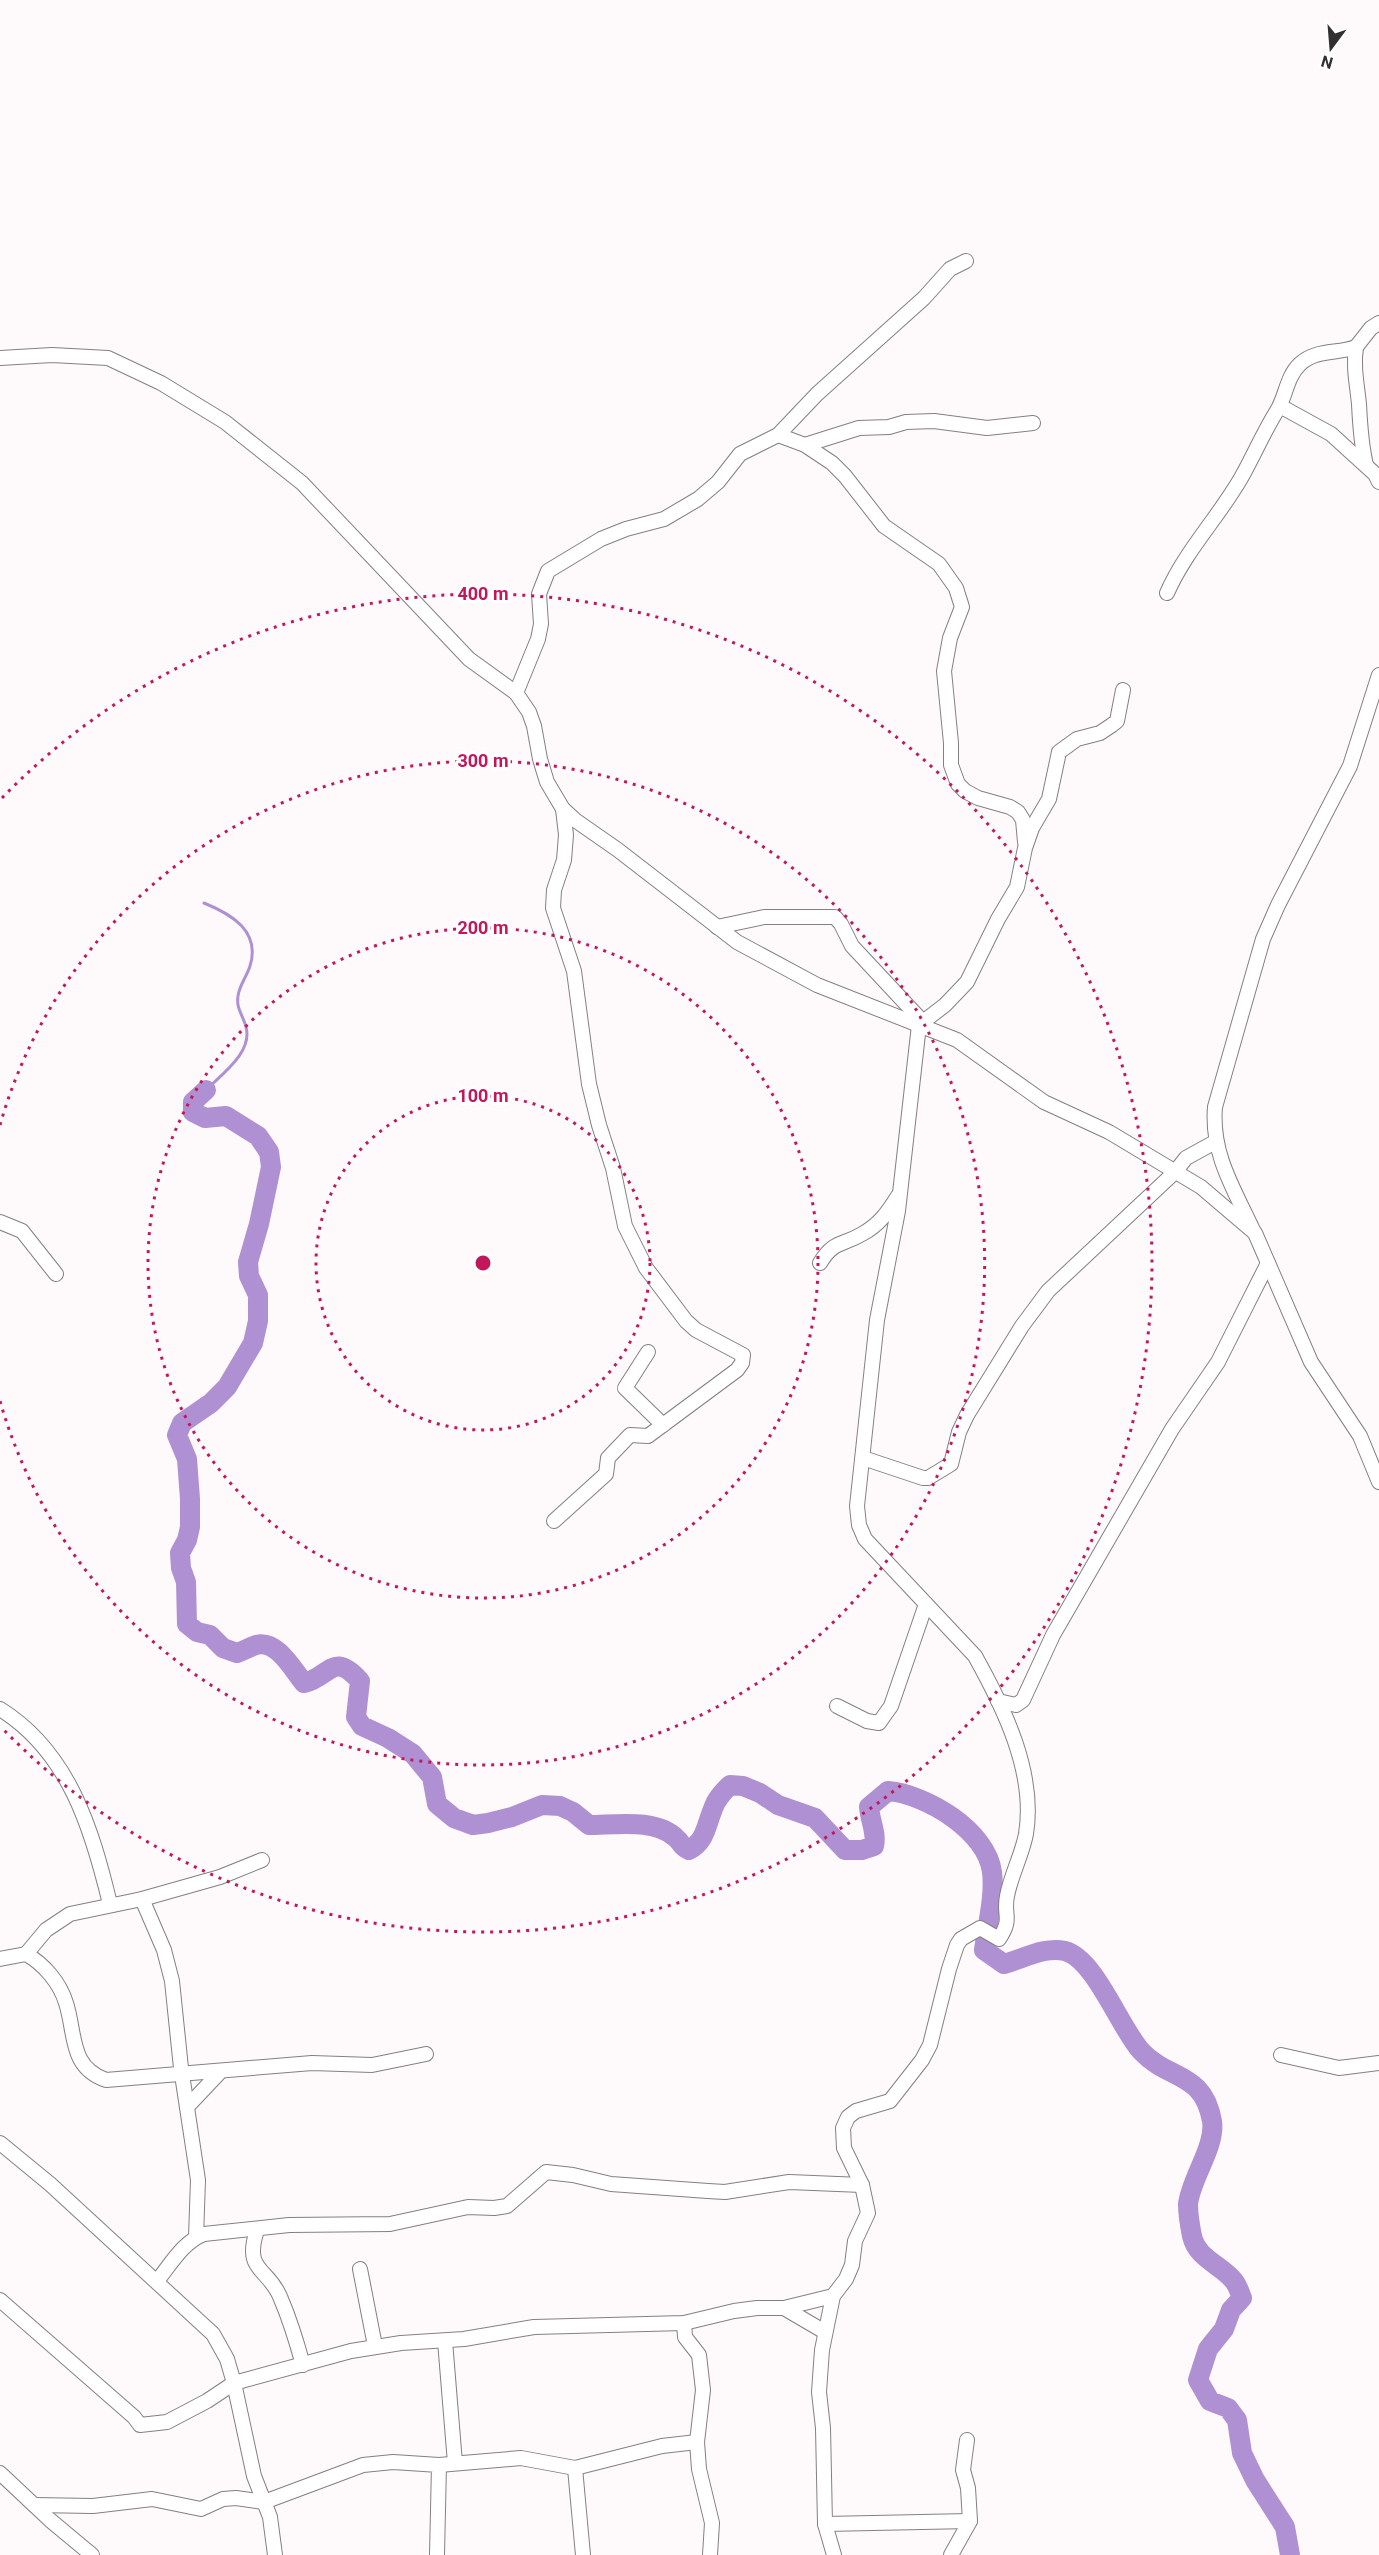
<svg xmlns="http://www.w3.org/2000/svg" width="1379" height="2555" viewBox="0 0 1379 2555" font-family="Roboto,sans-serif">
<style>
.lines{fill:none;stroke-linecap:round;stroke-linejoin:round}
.stream{stroke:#af91d3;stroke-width:3}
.river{stroke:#af91d3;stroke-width:20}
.minor-casing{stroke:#848081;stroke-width:16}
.minor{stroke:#fff;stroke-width:14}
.ring{fill:none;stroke:#c2185b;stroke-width:3;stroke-dasharray:3 6}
.centre{fill:#c2185b;stroke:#fff;stroke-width:3}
.ring-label{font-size:18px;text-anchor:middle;font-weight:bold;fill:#c2185b;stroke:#fff;stroke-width:6;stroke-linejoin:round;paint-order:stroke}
</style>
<rect width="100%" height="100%" fill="#fef9fa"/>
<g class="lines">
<path class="stream" d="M204 903C231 914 261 931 250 966 247 976 239 986 238 996 236 1009 243 1015 246 1027 253 1052 222 1074 206 1090"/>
<path class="river" d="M206 1090 193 1102V1112L205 1118 226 1116 258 1136 269 1152 271 1167 259 1224 248 1262 249 1276 258 1295V1321L253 1343 227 1387 211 1403 182 1423 177 1435 187 1459 190 1499V1527L187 1540 180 1553 181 1568 186 1582 187 1624 197 1632 210 1635 223 1648 237 1653C243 1651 250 1647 256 1645 277 1639 293 1670 304 1683 330 1677 333 1650 360 1681L356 1717 362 1726 388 1738 413 1754 432 1777 437 1804 454 1818 473 1825 488 1823 512 1817 542 1805 560 1806 573 1812 589 1825C614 1825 656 1818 676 1838 683 1844 680 1846 689 1850 706 1841 706 1825 713 1809 716 1799 723 1792 730 1785L743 1786 760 1793 778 1805 815 1818 845 1850H862L874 1846C877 1833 870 1821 869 1807L888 1791C926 1794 987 1831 992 1872 995 1896 987 1926 984 1950L1004 1964C1023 1959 1045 1946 1065 1951 1095 1959 1119 2026 1141 2051 1169 2081 1203 2071 1212 2121 1216 2146 1191 2178 1188 2204 1188 2213 1190 2226 1192 2236 1197 2259 1222 2265 1234 2281 1238 2286 1240 2293 1242 2298L1231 2310 1224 2329 1208 2349 1198 2380 1210 2401 1228 2408 1237 2420 1242 2453 1255 2480 1285 2527 1290 2555"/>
<g class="minor-casing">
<g id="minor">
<path d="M1356 347C1353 367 1357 384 1359 404 1360 425 1361 444 1366 465"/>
<polyline points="0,358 52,355 108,358 161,383 225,422 302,483 469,659 516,693 529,712 534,726 540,759 547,782 563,809 575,820 618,850 737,942 817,985 957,1040 1044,1102 1109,1132 1201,1187 1255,1233 1311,1362 1360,1436 1379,1482"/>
<polyline points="1280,406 1331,434 1375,474 1379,482"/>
<polyline points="778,435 805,445 832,463 845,476 884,526 939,564 956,588 962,607 950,638 944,671 951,743 951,765 958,784 965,791 978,798 1010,807 1018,812 1023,820 1025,842"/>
<polyline points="805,445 859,428 889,427 906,422 934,421 987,428 1033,423"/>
<path d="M1167 593C1186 550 1218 518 1241 478 1254 455 1264 431 1278 409 1286 395 1287 376 1300 364 1316 349 1337 354 1356 347L1371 328 1379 323"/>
<polyline points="516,693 538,639 541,624 539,594 548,571 601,539 626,529 664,519 698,499 718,482 740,454 778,435 817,394 924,298 950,269 966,261"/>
<polyline points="717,927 764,917 835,917 841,924 852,946 923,1022"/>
<polyline points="0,1222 22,1231 56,1274"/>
<path d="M1253 1230C1234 1189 1211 1154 1215 1107L1263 939 1278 905 1350 766 1379 675"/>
<path d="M820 1263C834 1240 842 1246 862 1234 879 1225 888 1212 898 1196"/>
<polyline points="648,1352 625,1388 663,1425"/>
<polyline points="863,1458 923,1478 928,1478 951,1464 959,1432 967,1415 1022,1326 1048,1291 1175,1172 1186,1158 1215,1142"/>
<polyline points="554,1521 606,1474 608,1458 630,1435 648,1436 737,1370 742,1363 743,1355 696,1330 686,1321 646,1268 625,1226 613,1168 599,1125 589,1084 574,971 553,908 554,890 564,860 566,835 563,809"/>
<polyline points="998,1701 1016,1705 1023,1700 1053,1635 1172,1429 1218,1362 1268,1263"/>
<polyline points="837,1706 867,1721 879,1723 891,1706 926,1604"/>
<path d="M0 1709C69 1752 92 1829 110 1904"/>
<polyline points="142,1899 164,1950 172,1981 181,2068 198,2180 196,2237"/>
<polyline points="26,1954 46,1930 70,1914 142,1899 220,1877 262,1860"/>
<path d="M0 1959 26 1954C44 1964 60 1983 66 2003 76 2034 69 2067 106 2080L312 2063 372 2065 426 2054"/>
<polyline points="1281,2055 1339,2068 1379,2063"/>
<polyline points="187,2107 221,2071"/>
<polyline points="0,2143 50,2184 213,2334 227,2359 234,2383 254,2476 270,2517 275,2555"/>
<path d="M257 2230C243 2273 269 2267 281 2299 290 2320 297 2343 303 2365"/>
<polyline points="360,2269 375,2346"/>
<path d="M157 2281C171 2264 183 2242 204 2234L289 2225 390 2224 468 2207 494 2208 507 2206 546 2172 573 2175 611 2184 708 2191 725 2192 789 2182 862 2185"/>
<polyline points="0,2300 134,2417 140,2425 167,2422 207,2401 234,2383 351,2351 401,2343 464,2339 534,2327 684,2323 734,2311 757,2308 784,2308 833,2296"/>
<polyline points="784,2308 825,2332"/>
<polyline points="684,2323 685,2337 699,2355 703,2390 697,2442 699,2469 712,2523 710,2555"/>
<polyline points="445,2341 455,2463"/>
<polyline points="439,2465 521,2458 575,2468 662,2446 697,2442"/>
<polyline points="575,2468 583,2555"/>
<polyline points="0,2473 50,2520 92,2555"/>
<polyline points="34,2505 93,2506 152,2499 201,2509 223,2499 236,2498 264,2502 363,2465 393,2462 439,2465 437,2555"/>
<polyline points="825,2524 970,2521"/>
<path d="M834 2555 825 2524 823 2428 819 2392 822 2350 833 2296 846 2279 852 2265 855 2241 868 2213 862 2185 844 2148 843 2128 848 2117 856 2111 890 2101 922 2060 930 2045 949 1969 957 1945 961 1939 980 1928 999 1939C1013 1918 1003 1916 1007 1896 1011 1875 1022 1855 1026 1834 1036 1773 1004 1708 975 1656L865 1539 859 1525 857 1506 877 1320 898 1211 919 1025 945 1005 967 982 998 919 1017 887 1025 848 1032 828 1049 799 1059 752 1077 739 1100 733 1112 725 1117 721 1123 690"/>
<polyline points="951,2555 970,2521 968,2488 963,2470 967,2440"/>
</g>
</g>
<use href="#minor" class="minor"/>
</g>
<g class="ring">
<circle cx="483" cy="1263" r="167"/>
<circle cx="483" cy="1263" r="335"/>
<path d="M0 1125A502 502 0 1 1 0 1401"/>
<path d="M2 798A669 669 0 1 1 2 1728"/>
</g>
<circle cx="483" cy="1263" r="9" class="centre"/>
<g class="ring-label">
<text x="483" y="600">400 m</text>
<text x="483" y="767">300 m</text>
<text x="483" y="934">200 m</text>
<text x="483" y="1102">100 m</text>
</g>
<g transform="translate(1331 48) rotate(196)" stroke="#ffffff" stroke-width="4.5" paint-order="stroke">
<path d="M0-4.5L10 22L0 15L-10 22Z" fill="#323031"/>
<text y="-9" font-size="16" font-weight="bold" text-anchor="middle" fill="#323031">N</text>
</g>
</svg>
